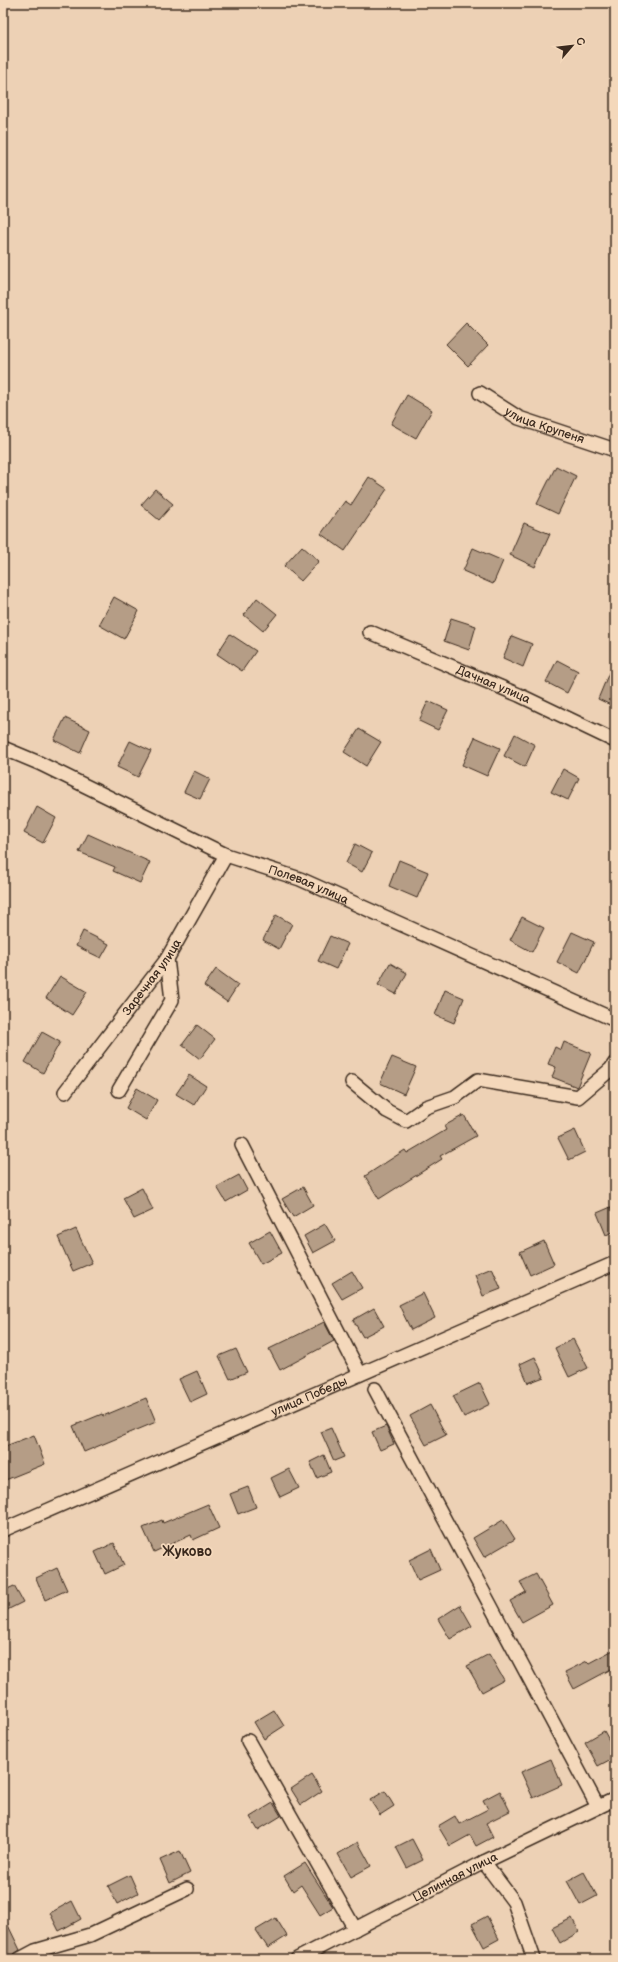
<svg xmlns="http://www.w3.org/2000/svg" width="618" height="1962" viewBox="0 0 618 1962" font-family="'Balsamiq Sans',sans-serif">
<style>
.building{fill:#b59d86;stroke:#3b2a1e}
.lines{fill:none;stroke-linecap:round;stroke-linejoin:round}
.street-casing{stroke:#3b2a1e;stroke-width:16}
.street{stroke:#f4d8bb;stroke-width:13}
.labels{text-anchor:middle;dominant-baseline:central;stroke-width:3.5;stroke-linejoin:round;paint-order:stroke}
.street-label{font-size:12px;fill:#3b2a1e;stroke:#f4d8bb}
.quarter-label{font-size:14px;font-weight:bold;fill:#3b2a1e;stroke:#f4d8bb}
</style>
<rect width="100%" height="100%" fill="#edd1b5"/>
<filter id="ink" filterUnits="userSpaceOnUse"><feTurbulence type="fractalNoise" baseFrequency=".025" numOctaves="2"/><feDisplacementMap in="SourceGraphic" scale="8" xChannelSelector="R" yChannelSelector="G"/><feConvolveMatrix kernelMatrix="1 2 1 2 8 2 1 2 1" color-interpolation-filters="sRGB"/></filter>
<g filter="url(#ink)">
<g class="building">
<polygon points="466,323 488,345 468,366 446,344"/>
<polygon points="407,395 432,410 416,438 391,424"/>
<polygon points="556,466 576,476 558,514 537,504"/>
<polygon points="369,477 387,489 345,551 321,534 345,501 351,505"/>
<polygon points="155,489 173,504 159,520 141,505"/>
<polygon points="524,523 550,534 535,567 510,555"/>
<polygon points="302,546 319,561 301,581 284,566"/>
<polygon points="473,548 503,561 493,584 463,571"/>
<polygon points="114,597 139,611 124,639 99,625"/>
<polygon points="257,598 277,614 263,631 244,615"/>
<polygon points="451,618 476,626 469,650 444,641"/>
<polygon points="230,634 256,651 242,671 217,654"/>
<polygon points="512,636 532,644 523,667 503,658"/>
<polygon points="615,658 615,707 598,699"/>
<polygon points="557,660 578,671 567,693 546,682"/>
<polygon points="428,701 448,710 438,730 419,721"/>
<polygon points="65,718 90,730 80,753 54,740"/>
<polygon points="359,729 381,742 366,766 344,752"/>
<polygon points="515,734 535,745 525,767 504,756"/>
<polygon points="475,737 500,748 487,776 462,765"/>
<polygon points="130,741 151,751 138,777 117,767"/>
<polygon points="563,769 579,778 568,800 551,792"/>
<polygon points="194,771 210,779 200,799 184,792"/>
<polygon points="37,807 56,818 43,843 24,833"/>
<polygon points="88,834 150,862 140,883 113,871 115,867 79,852"/>
<polygon points="355,844 372,853 362,872 346,863"/>
<polygon points="399,860 428,872 417,898 389,886"/>
<polygon points="276,915 292,924 279,949 263,940"/>
<polygon points="522,917 544,928 532,952 510,940"/>
<polygon points="83,931 109,944 101,958 76,946"/>
<polygon points="572,932 594,942 579,973 557,962"/>
<polygon points="330,936 348,944 336,969 318,961"/>
<polygon points="390,963 407,973 396,994 378,985"/>
<polygon points="216,969 238,985 227,1002 204,986"/>
<polygon points="60,976 87,992 72,1015 46,998"/>
<polygon points="445,990 464,998 454,1023 435,1015"/>
<polygon points="197,1025 215,1039 200,1059 182,1045"/>
<polygon points="42,1032 60,1042 43,1073 25,1062"/>
<polygon points="564,1042 591,1053 577,1087 552,1077 556,1067 548,1064 555,1047 561,1050"/>
<polygon points="392,1057 416,1067 404,1094 380,1083"/>
<polygon points="189,1075 206,1086 194,1105 176,1094"/>
<polygon points="137,1088 157,1100 146,1120 126,1108"/>
<polygon points="464,1115 476,1136 440,1156 442,1159 379,1199 365,1176 405,1150 407,1153 446,1130 444,1126"/>
<polygon points="575,1130 585,1152 569,1160 558,1138"/>
<polygon points="239,1175 247,1190 226,1202 217,1187"/>
<polygon points="303,1187 313,1205 293,1217 282,1199"/>
<polygon points="142,1188 153,1210 134,1219 123,1198"/>
<polygon points="611,1207 615,1217 615,1231 606,1235 597,1213"/>
<polygon points="325,1224 335,1241 313,1253 304,1236"/>
<polygon points="76,1229 92,1263 73,1271 58,1237"/>
<polygon points="270,1231 282,1253 261,1264 249,1243"/>
<polygon points="544,1241 554,1264 530,1275 520,1252"/>
<polygon points="492,1268 501,1289 483,1296 475,1275"/>
<polygon points="352,1271 362,1288 342,1299 332,1283"/>
<polygon points="423,1293 435,1318 411,1330 399,1305"/>
<polygon points="374,1308 384,1326 363,1337 353,1320"/>
<polygon points="324,1322 334,1341 280,1370 269,1349"/>
<polygon points="573,1339 588,1368 569,1377 555,1348"/>
<polygon points="236,1349 247,1372 230,1379 219,1356"/>
<polygon points="535,1357 544,1377 528,1383 520,1364"/>
<polygon points="197,1371 207,1394 190,1402 179,1379"/>
<polygon points="480,1383 490,1404 464,1417 453,1396"/>
<polygon points="146,1398 156,1422 84,1452 73,1426 102,1414 103,1416"/>
<polygon points="430,1405 446,1435 426,1445 410,1416"/>
<polygon points="386,1426 394,1444 380,1450 372,1432"/>
<polygon points="331,1428 344,1457 334,1461 321,1432"/>
<polygon points="34,1435 45,1464 3,1481 3,1447"/>
<polygon points="324,1455 331,1472 317,1478 310,1462"/>
<polygon points="289,1469 299,1488 280,1497 271,1478"/>
<polygon points="248,1487 256,1507 238,1514 230,1494"/>
<polygon points="208,1504 219,1528 193,1540 191,1535 154,1552 143,1528 162,1520 163,1523"/>
<polygon points="503,1520 515,1539 484,1557 473,1538"/>
<polygon points="114,1543 124,1565 105,1574 95,1552"/>
<polygon points="431,1549 440,1570 418,1580 409,1560"/>
<polygon points="57,1568 67,1590 45,1600 36,1578"/>
<polygon points="536,1574 553,1605 522,1622 510,1601 526,1592 520,1582"/>
<polygon points="14,1586 23,1602 3,1612 3,1591"/>
<polygon points="460,1605 472,1626 450,1639 438,1619"/>
<polygon points="615,1649 615,1667 574,1689 565,1672 587,1661 589,1663"/>
<polygon points="489,1654 504,1680 482,1692 467,1666"/>
<polygon points="274,1710 284,1726 264,1739 254,1722"/>
<polygon points="604,1731 615,1751 615,1757 598,1766 585,1742"/>
<polygon points="551,1759 562,1785 533,1798 521,1772"/>
<polygon points="312,1775 322,1791 301,1805 291,1789"/>
<polygon points="385,1791 394,1806 380,1815 370,1800"/>
<polygon points="500,1791 510,1811 486,1823 493,1837 476,1846 470,1835 450,1846 438,1826 455,1816 459,1824 488,1809 483,1800"/>
<polygon points="273,1803 281,1816 258,1830 250,1817"/>
<polygon points="412,1839 423,1860 407,1868 396,1847"/>
<polygon points="358,1842 371,1866 351,1877 338,1854"/>
<polygon points="180,1851 190,1873 170,1883 160,1860"/>
<polygon points="305,1863 333,1907 320,1915 301,1885 293,1891 284,1876"/>
<polygon points="584,1872 597,1896 580,1905 567,1881"/>
<polygon points="130,1875 138,1893 117,1904 108,1886"/>
<polygon points="72,1901 81,1919 59,1931 50,1913"/>
<polygon points="3,1915 20,1950 6,1959 3,1959"/>
<polygon points="487,1916 499,1939 484,1947 472,1924"/>
<polygon points="276,1918 287,1936 268,1948 256,1930"/>
<polygon points="572,1918 579,1932 560,1943 552,1928"/>
</g>
<g class="lines">
<g class="street-casing">
<g id="street">
<path id="s1" d="M480 393 519 418 615 450"/>
<path id="s2" d="M370 632 519 695 615 741"/>
<path id="s3" d="M3 748 39 763 226 855 300 879 615 1020"/>
<polyline points="352,1082 387,1111 406,1121 426,1107 455,1097 478,1080 578,1097 611,1069 615,1063"/>
<polyline points="119,1090 172,1000 167,959"/>
<path id="s4" d="M65 1092 167 959 226 855"/>
<polyline points="242,1145 360,1374"/>
<polyline points="375,1389 598,1807"/>
<path id="s5" d="M3 1530 615 1263"/>
<polyline points="248,1741 355,1929"/>
<polyline points="484,1862 514,1902 534,1959"/>
<polyline points="20,1959 35,1951 90,1935 187,1889"/>
<path id="s6" d="M297 1959 484 1862 615 1799"/>
</g>
</g>
<use href="#street" class="street"/>
</g>
</g>
<g class="labels">
<g class="street-label">
<text stroke="none"><textPath href="#s1" startOffset="73">улица Крупеня</textPath></text>
<text stroke="none"><textPath href="#s2" startOffset="134">Дачная улица</textPath></text>
<text stroke="none"><textPath href="#s3" startOffset="335">Полевая улица</textPath></text>
<text stroke="none"><textPath href="#s4" startOffset="144">Заречная улица</textPath></text>
<text stroke="none"><textPath href="#s5" startOffset="334">улица Победы</textPath></text>
<text stroke="none"><textPath href="#s6" startOffset="178">Целинная улица</textPath></text>
</g>
<g class="quarter-label">
<text x="187" y="1551">Жуково</text>
</g>
</g>
<rect width="618" height="1962" fill="none" stroke="#f4d8bb" stroke-width="16"/>
<rect x="8" y="8" width="602" height="1946" fill="none" stroke="#3b2a1e" stroke-width="1.5" filter="url(#ink)"/>
<g transform="translate(572 46) rotate(62)" stroke="#f4d8bb" stroke-width="3" paint-order="stroke">
<path d="M0-3L7 15L0 10L-7 15Z" fill="#3b2a1e"/>
<text y="-6" font-size="11" font-weight="bold" text-anchor="middle" fill="#3b2a1e">С</text>
</g>
</svg>
